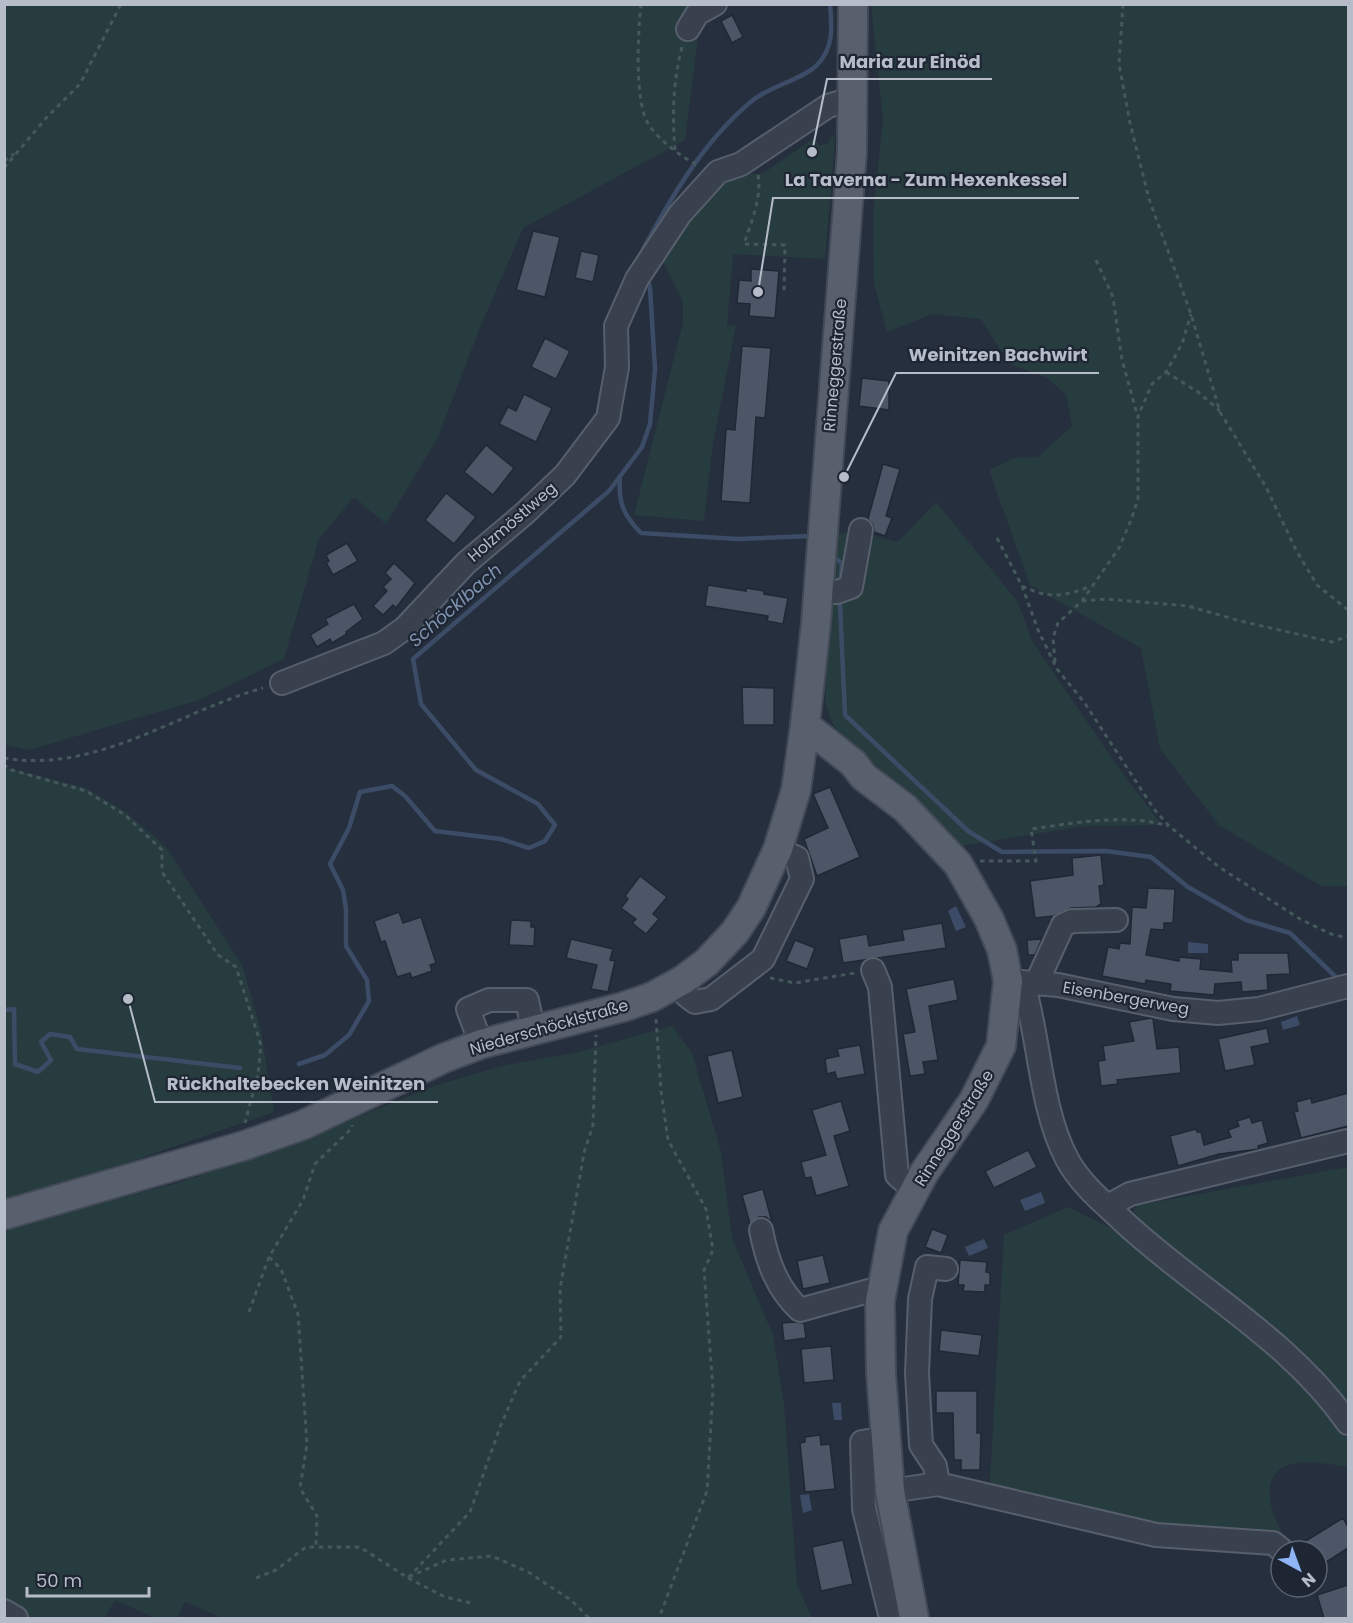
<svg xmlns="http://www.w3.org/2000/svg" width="1353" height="1623" viewBox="0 0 1353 1623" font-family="Poppins,sans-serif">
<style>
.green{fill:#273c3f}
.water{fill:#3c4c66}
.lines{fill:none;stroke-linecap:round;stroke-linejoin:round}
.stream{stroke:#3c4c66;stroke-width:4.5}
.building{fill:#4c5666;stroke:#202835;stroke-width:1.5}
.minor-casing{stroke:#575f6c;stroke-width:26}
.major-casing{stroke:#434a57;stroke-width:32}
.path{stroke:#45595c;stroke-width:3;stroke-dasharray:4.5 4.5;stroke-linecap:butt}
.minor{stroke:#39414e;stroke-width:22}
.major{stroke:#58606e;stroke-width:28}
.labels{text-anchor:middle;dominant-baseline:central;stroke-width:4.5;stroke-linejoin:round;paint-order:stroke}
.street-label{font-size:16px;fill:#b6bdc9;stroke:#1e2633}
.water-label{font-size:18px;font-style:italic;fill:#7e92af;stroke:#1e2633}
.leader{fill:none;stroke:#b6bdc9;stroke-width:2}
.callout-dot{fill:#b6bdc9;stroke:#1e2633;stroke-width:2}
.callout-label{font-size:18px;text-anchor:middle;font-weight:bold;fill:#b6bdc9;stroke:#1e2633;stroke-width:4.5;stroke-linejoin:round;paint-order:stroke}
</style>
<rect width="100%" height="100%" fill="#262f3e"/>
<g class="green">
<polygon points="5,5 702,5 685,140 523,228 479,330 438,437 386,524 354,497 319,539 284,659 199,700 29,750 5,745"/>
<polygon points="871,5 1348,5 1348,886 1321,886 1219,825 1160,749 1141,648 1030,585 989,470 1014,458 1038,457 1072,426 1066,395 1047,378 1009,364 981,319 932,314 887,332 874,283 873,215 883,120"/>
<polygon points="832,135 835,139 825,259 733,254 727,325 736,326 713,443 704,521 634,515 683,323 683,302 662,260 708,191 749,174 762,174 814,138 819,145 828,143"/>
<path d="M936 502 1018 602 1032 641 1120 770 1162 825 1086 826 960 846 930 812 845 739 833 725 825 703 834 536C851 527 880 538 898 542Z"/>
<polygon points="4,767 86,788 127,813 166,847 243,967 261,1031 274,1112 83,1178 5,1201"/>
<polygon points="672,1026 692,1053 721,1152 732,1238 773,1335 784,1404 797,1585 812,1618 222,1618 185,1602 177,1618 155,1618 115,1600 105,1618 25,1618 5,1606 5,1227 178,1183 315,1135 428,1088 501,1066 574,1053"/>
<polygon points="1348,1167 1348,1410 1128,1218 1138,1205"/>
<path d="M1068 1207 1117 1231 1121 1227 1295 1364 1348 1428V1467C1315 1462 1261 1451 1271 1505 1273 1516 1280 1527 1283 1537L1261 1539 1202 1535 994 1493 990 1480 1004 1235Z"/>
</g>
<g class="water">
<polygon points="956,906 966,927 956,931 948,911"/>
<polygon points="1188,942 1208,944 1208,953 1188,953"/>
<polygon points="1297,1016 1300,1025 1283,1030 1281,1022"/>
<polygon points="1041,1192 1045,1203 1025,1211 1020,1200"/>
<polygon points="984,1239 988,1248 969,1256 965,1247"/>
<polygon points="832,1403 841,1403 842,1420 834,1420"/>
<polygon points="809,1494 812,1510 803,1513 800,1495"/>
</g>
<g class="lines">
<g class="stream">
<path d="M641 258 640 255C670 199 703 141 753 100 769 87 805 78 817 65 834 48 832 26 830 4"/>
<path d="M620 476C618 502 623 515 641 533L738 539 810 536"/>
<polyline points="838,560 842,564 841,577"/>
<polyline points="840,605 845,715 968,831 1002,852 1106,851 1151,857 1188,887 1246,920 1290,933 1337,978 1348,975"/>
<polyline points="4,1010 14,1009 15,1064 38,1072 51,1060 41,1042 50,1034 70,1037 77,1049 240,1068"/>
<polyline points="299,1064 325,1055 349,1035 369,1001 367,980 346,946 346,909 343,890 330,864 349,828 360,792 392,786 405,796 435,831 501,839 529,848 545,841 555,825 538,804 476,770 421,704 413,659 609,491 642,447 650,424 655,369 650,288 647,278"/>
</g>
</g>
<g class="building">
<polygon points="732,15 743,37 732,43 721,21"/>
<polygon points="533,231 560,237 545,297 516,290"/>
<polygon points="581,251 599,255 593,282 575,278"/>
<polygon points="751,269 779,271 775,318 749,316 750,304 737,303 739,280 751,281"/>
<polygon points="545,338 570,351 556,379 531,367"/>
<polygon points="742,346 771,348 765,418 756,417 750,503 721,501 726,429 735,430"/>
<polygon points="862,378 889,381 889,410 859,406"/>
<polygon points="524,394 552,408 536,442 499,424 508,407 516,411"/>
<polygon points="486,445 514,468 493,495 464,472"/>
<polygon points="883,464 900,469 886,516 892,518 885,536 874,532 873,525 868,519"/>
<polygon points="446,493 476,517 454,544 425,520"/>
<polygon points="347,543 358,561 333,575 326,562 329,561 326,555"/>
<polygon points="394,563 415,583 396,608 393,605 383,615 373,606 387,591 383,587 391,579 385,573"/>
<polygon points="708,585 746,591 746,588 764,591 764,594 788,598 783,624 767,621 768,616 705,606"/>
<polygon points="354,604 363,619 346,632 347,634 332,643 330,639 317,647 310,635 328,624 325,619"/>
<polygon points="742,687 774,688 774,725 743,725"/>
<polygon points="830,787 860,857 817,876 804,839 828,828 813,794"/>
<polygon points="1101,855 1104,885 1099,886 1101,904 1096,907 1071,908 1054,916 1035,918 1030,881 1073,875 1072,858"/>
<polygon points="640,876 667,897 653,914 659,919 646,934 632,923 636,919 621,908 628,899 625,896"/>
<polygon points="1148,888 1175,889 1173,923 1164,923 1164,930 1151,929 1146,955 1179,961 1179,957 1201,959 1200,969 1232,972 1231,960 1238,960 1238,953 1288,953 1290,974 1267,975 1268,990 1242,992 1241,982 1215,984 1214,995 1170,991 1171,984 1146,980 1145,984 1102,976 1108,947 1119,949 1120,943 1130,944 1132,907 1146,908"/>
<polygon points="399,912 403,923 421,917 436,963 430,965 432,971 412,978 410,973 397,977 385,941 381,942 374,921"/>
<polygon points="511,920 531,921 531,927 535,927 534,946 509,945"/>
<polygon points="942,923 946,948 843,963 839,939 867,934 869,946 904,940 902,930"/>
<polygon points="571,939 613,949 610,960 615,961 608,992 591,989 597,965 566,958"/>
<polygon points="1042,939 1035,955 1028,955 1027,940"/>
<polygon points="795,940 815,948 807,969 786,961"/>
<polygon points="954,979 958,1000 929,1006 938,1060 923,1062 925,1074 910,1076 903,1034 915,1032 906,989"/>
<polygon points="1151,1018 1153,1019 1157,1049 1179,1047 1181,1073 1117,1080 1118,1084 1101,1086 1098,1061 1105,1060 1103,1046 1134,1041 1129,1022"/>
<polygon points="1267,1028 1270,1043 1251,1047 1255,1065 1225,1071 1218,1039"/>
<polygon points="860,1045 865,1074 837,1079 835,1072 827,1074 825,1059 839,1056 837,1049"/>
<polygon points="732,1050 743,1097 718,1103 707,1056"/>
<polygon points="1348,1093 1348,1126 1301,1138 1294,1112 1298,1111 1296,1102 1311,1098 1312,1103"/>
<polygon points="841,1101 850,1131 834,1136 849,1186 816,1196 811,1177 805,1178 801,1162 826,1155 812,1110"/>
<polygon points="1250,1117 1252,1123 1262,1120 1268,1143 1258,1146 1259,1149 1219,1154 1178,1166 1170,1136 1196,1129 1197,1132 1201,1132 1204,1145 1231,1137 1228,1130 1239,1126 1237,1121"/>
<polygon points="1028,1150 1037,1167 994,1188 985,1171"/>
<polygon points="763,1189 772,1222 766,1217 759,1217 750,1224 742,1195"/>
<polygon points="932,1229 948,1235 941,1253 925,1247"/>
<polygon points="823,1255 830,1283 803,1289 797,1261"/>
<polygon points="960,1260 987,1262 986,1272 990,1273 990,1285 985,1285 985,1292 963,1291 964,1285 958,1285"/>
<polygon points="794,1322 804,1323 806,1338 784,1341 782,1323"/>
<polygon points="941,1330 982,1335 979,1356 939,1351"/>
<polygon points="831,1346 834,1380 804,1383 801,1349"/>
<polygon points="936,1391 977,1391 977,1433 981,1433 980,1470 961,1470 961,1460 954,1460 953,1413 936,1413"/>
<polygon points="820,1435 821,1445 830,1444 835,1489 805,1492 800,1443 805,1442 805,1437"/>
<polygon points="1343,1518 1348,1527 1348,1548 1317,1568 1317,1551 1296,1551 1296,1547"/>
<polygon points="843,1540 853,1584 821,1591 812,1547"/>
<polygon points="1348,1585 1348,1618 1324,1618 1317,1595"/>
</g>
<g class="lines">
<g class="minor-casing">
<g id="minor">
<polyline points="688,29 697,14 715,4"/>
<polyline points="818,592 837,592 851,587 861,530"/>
<polyline points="282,683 384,643 405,628 466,563 525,513 565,475 608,418 617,367 616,326 637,279 680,214 718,172 741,164 828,106 854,98"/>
<polyline points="873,970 880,987 897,1175 915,1191"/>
<polyline points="683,980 686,995 695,1002 711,999 763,959 802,879 797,858 778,849"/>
<polyline points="1011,981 1058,985 1173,1009 1218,1013 1259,1009 1348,986"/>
<path d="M1023 983C1040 1040 1040 1108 1067 1159 1080 1184 1105 1204 1125 1223 1200 1292 1289 1339 1348 1423"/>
<polyline points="1036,984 1063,925 1072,921 1116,920"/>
<polyline points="481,1044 468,1009 489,1000 527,1000 533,1029"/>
<polyline points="1108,1206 1130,1194 1348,1141"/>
<path d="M761 1230C767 1261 777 1289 800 1310L883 1287"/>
<polyline points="886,1438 862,1442 864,1509 891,1618"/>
<polyline points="938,1484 935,1466 921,1445 917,1373 920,1299 927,1267 946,1269"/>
<polyline points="890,1491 938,1484 1156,1535 1273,1543 1283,1551"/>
<polyline points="4,1611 16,1618"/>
</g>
</g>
<g class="major-casing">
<g id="major">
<polyline points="805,725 853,763 864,777 905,808 958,864 989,919 1002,950 1008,981 1001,1046 974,1100 924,1173 893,1231 880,1301 881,1373 890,1491 914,1618"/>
<polyline points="4,1215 243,1146 303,1125 444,1058 481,1044 623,1007 652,997 683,980 707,962 735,932 751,908 778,849 796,790 805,725 816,623 852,152 853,4"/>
</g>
</g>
<g class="path">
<path d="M641 4C638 31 634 104 649 125 661 142 681 157 700 166"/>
<polyline points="1123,4 1119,64 1130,123 1149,199 1191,314 1220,412 1266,487 1296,550 1317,585 1348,610"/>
<path d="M675 150C672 114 673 82 682 47"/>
<polyline points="4,161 14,154"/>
<polyline points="4,168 47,117 80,84 121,4"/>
<path d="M758 175C762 197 751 223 744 244L785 245 784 295"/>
<polyline points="1096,260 1113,297 1122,360 1137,414"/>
<polyline points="1166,372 1198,392 1220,411"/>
<polyline points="997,538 1022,586 1038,630 1057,669 1084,702 1154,809 1169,826 1219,867 1300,919 1331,934 1348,938"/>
<path d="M1022 586C1050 599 1061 597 1089 587"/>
<polyline points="1082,601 1106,599 1188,606 1240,621 1332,642 1348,636"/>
<polyline points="1055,662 1053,638 1058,623 1082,601 1119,548 1131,520 1138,499 1138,416 1152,384 1166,372 1182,344 1191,314"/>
<path d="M4 758C96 774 178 712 263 688"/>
<polyline points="4,764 8,769 86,791 125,815 162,850 162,872 218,955 236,967 261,1045 258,1074 245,1123"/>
<path d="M980 861H1036L1031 829C1075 823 1126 813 1168 826"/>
<polyline points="770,978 795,983 855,973"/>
<polyline points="656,1019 661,1091 668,1140 706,1209 713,1250 704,1270 713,1389 707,1491 659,1618"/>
<polyline points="269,1257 281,1269 298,1314 307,1444 300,1488 317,1516 316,1547"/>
<polyline points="249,1312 269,1257 303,1200 315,1164 352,1128 352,1125"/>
<polyline points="409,1577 447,1560 492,1556 530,1573 572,1601 589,1618"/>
<polyline points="256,1578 276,1570 306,1547 360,1547 408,1578 470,1512 500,1427 520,1381 561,1337 560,1289 584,1153 593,1125 596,1035"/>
<polyline points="408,1578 445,1597 471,1603"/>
</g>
<use href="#minor" class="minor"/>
<use href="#major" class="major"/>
</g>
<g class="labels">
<g class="street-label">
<text transform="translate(835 365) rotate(-85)">Rinneggerstraße</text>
<text transform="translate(512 522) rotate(-41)">Holzmöstlweg</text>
<text transform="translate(1126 998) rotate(10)">Eisenbergerweg</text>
<text transform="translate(549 1027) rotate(-16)">Niederschöcklstraße</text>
<text transform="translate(954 1128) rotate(-58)">Rinneggerstraße</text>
</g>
<g class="water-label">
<text transform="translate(455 605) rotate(-41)">Schöcklbach</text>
</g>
</g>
<path class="leader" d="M812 152L827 79H992M758 292L773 198H1079M844 477L896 373H1099M128 999L155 1102H438"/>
<g class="callout-dot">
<circle cx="812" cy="152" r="6"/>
<circle cx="758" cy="292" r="6"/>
<circle cx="844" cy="477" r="6"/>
<circle cx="128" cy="999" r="6"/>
</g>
<g class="callout-label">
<text x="910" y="68">Maria zur Einöd</text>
<text x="926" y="186">La Taverna - Zum Hexenkessel</text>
<text x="998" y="361">Weinitzen Bachwirt</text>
<text x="296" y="1090">Rückhaltebecken Weinitzen</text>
</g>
<rect width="1353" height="1623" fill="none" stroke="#b6bdc9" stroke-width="12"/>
<g transform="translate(1299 1569) rotate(139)"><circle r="28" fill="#1e2633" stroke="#5b626f" stroke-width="1.5"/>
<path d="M0-4.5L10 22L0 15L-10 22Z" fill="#90b5f4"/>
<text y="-9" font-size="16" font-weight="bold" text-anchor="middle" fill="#b6bdc9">N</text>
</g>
<path d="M27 1587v9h122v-9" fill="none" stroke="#b6bdc9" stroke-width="3"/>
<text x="36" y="1587" font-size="18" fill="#b6bdc9" stroke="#1e2633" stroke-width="4.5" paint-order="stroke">50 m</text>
</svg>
